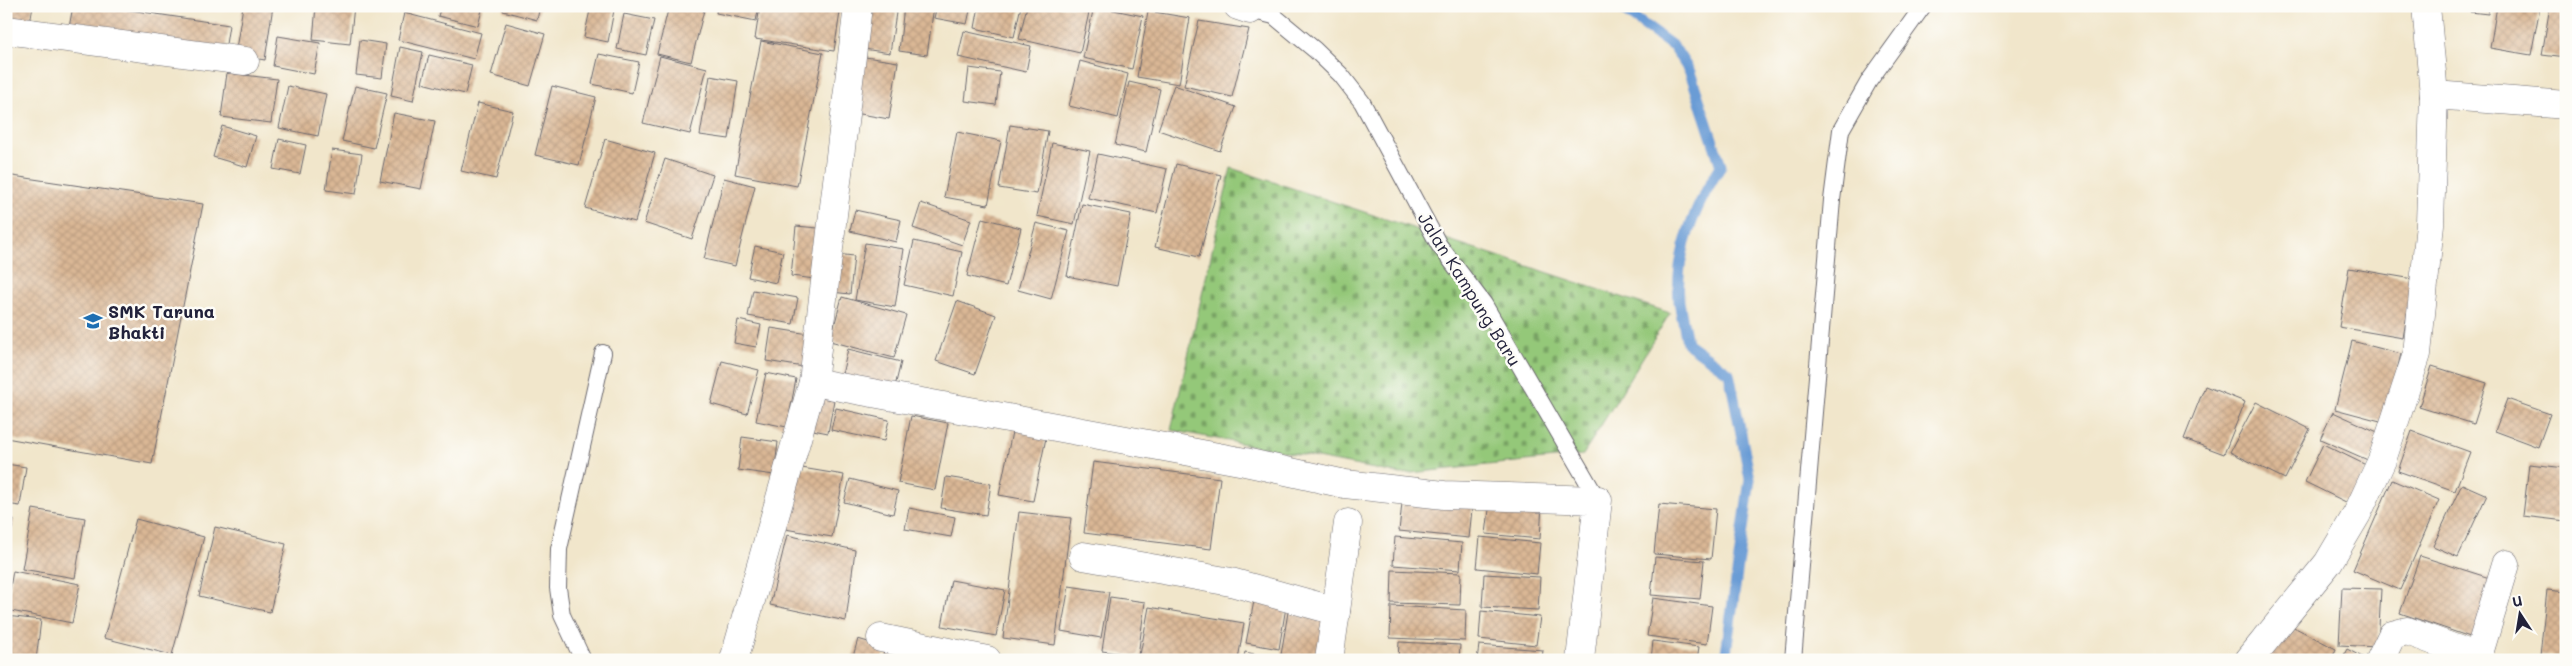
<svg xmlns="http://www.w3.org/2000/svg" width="2572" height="666" viewBox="0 0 2572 666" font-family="Mali,sans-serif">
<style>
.cemetery{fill:url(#cemetery-stones);stroke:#5b755a}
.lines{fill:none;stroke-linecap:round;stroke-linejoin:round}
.stream{stroke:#6b9cd5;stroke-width:11}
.building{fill:url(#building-cross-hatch)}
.lane-casing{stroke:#6a676d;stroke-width:18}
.street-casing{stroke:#6a676d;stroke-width:29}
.lane{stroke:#fff;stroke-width:16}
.street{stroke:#fff;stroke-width:28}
.labels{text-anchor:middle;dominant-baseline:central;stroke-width:5;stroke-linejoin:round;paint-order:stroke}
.street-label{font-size:18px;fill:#22223b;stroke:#fdfcf7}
.poi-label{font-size:18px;font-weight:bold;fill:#22223b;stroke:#fdfcf7;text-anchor:start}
</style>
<defs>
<pattern id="cemetery-stones" width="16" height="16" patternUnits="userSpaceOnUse" patternTransform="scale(1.25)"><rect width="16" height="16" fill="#94c879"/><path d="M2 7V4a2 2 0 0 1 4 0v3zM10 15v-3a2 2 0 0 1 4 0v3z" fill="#78a264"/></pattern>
<pattern id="building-cross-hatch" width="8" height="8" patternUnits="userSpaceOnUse" patternTransform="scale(1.25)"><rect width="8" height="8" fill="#dab795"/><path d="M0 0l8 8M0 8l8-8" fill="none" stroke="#bb9d81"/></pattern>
</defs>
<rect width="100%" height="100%" fill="#fdfcf7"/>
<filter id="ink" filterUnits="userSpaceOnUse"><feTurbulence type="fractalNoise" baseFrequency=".02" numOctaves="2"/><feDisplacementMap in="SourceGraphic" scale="10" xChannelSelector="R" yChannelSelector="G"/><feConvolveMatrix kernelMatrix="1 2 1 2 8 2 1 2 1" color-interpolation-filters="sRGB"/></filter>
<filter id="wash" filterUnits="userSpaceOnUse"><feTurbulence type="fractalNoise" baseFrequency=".0096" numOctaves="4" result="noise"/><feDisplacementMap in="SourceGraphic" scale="20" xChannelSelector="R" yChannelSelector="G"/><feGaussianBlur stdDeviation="1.12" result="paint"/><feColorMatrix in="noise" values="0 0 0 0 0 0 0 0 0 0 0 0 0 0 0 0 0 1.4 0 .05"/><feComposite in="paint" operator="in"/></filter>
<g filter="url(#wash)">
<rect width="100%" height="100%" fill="#f1e6cb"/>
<polygon class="cemetery" points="1231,168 1670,313 1583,455 1401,474 1171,430"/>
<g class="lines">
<path class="stream" d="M1618 6 1674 47 1690 72 1721 166C1695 206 1675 252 1679 301 1681 315 1685 329 1687 343L1729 373 1750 479 1725 660"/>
</g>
<g id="blocks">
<g class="building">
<polygon points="6,6 33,6 29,29 6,25"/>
<polygon points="73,6 103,6 229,25 224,57 68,33"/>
<polygon points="243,6 273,6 265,60 235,55"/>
<polygon points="316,6 354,6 350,44 313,40"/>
<polygon points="441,6 483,6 478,26 438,16"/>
<polygon points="504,6 540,6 537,20 503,11"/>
<polygon points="591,6 614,10 608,42 584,37"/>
<polygon points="669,6 705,6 691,62 657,54"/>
<polygon points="717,6 759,6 756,21 716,13"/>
<polygon points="760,6 841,6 834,51 755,39"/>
<polygon points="863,6 897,6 890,53 857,48"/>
<polygon points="904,6 934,6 927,55 899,51"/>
<polygon points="937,6 971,6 967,24 934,18"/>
<polygon points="979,6 1021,6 1014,37 975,28"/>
<polygon points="1027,6 1090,8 1080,53 1019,39"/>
<polygon points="1094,6 1143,16 1132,69 1083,58"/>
<polygon points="2471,6 2489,6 2488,14 2470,12"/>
<polygon points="2497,6 2540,7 2531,55 2490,48"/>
<polygon points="2550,6 2566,6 2566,58 2542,55"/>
<polygon points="1148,11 1190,18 1179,84 1137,77"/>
<polygon points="404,13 481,33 474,59 398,40"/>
<polygon points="624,14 654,20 646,55 617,49"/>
<polygon points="1199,21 1249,29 1232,97 1184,86"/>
<polygon points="506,23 545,34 530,86 491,75"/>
<polygon points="964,31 1031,46 1026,72 958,57"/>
<polygon points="278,36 320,43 314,74 273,66"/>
<polygon points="360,40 386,44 382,78 356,75"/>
<polygon points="761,41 823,53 797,186 735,174"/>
<polygon points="400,47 423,52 413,101 391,96"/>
<polygon points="599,54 639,62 632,93 592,84"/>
<polygon points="429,55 472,65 465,94 422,83"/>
<polygon points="660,56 707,68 690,134 643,123"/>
<polygon points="859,56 898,62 889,119 849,112"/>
<polygon points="1080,61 1128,74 1118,118 1069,106"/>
<polygon points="969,68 1000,72 996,105 965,101"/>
<polygon points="227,73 277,79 271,123 221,117"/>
<polygon points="710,76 738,81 729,139 700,135"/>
<polygon points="1129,82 1160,89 1146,152 1115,145"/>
<polygon points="1174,85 1236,107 1220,151 1158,130"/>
<polygon points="288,86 326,94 318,136 279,128"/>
<polygon points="355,86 387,93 374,148 342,141"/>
<polygon points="552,86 596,97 579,165 535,155"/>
<polygon points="478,103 513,111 496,179 461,171"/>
<polygon points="394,113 435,121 421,189 380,181"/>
<polygon points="1010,125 1048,131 1037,194 999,188"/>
<polygon points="222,126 256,136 247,167 213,157"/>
<polygon points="957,132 1001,141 988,205 944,197"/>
<polygon points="279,139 306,145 300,174 273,169"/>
<polygon points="605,139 655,153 635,222 585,208"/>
<polygon points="1052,143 1090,151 1074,224 1037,216"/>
<polygon points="332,150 362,154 356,194 326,190"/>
<polygon points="1098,154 1167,169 1157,213 1088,198"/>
<polygon points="665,159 713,175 692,239 644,223"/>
<polygon points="1176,164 1221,175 1199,257 1155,247"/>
<polygon points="6,175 203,204 152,464 6,438"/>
<polygon points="724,178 755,186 735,266 704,259"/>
<polygon points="921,203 971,220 962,245 913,228"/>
<polygon points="1082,204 1131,214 1117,286 1067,276"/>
<polygon points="855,210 901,220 896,242 850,231"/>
<polygon points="982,218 1021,228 1006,286 967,276"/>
<polygon points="1036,223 1069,231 1051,299 1018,290"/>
<polygon points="796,226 829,229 823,280 791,276"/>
<polygon points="914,241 962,252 953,296 904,285"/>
<polygon points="865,243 904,249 895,307 855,300"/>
<polygon points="755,246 783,252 776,283 748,277"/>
<polygon points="836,254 854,256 850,294 831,292"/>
<polygon points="2349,268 2413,279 2403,338 2339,327"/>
<polygon points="753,290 798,298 793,324 748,316"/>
<polygon points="842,297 906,315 894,358 830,341"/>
<polygon points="957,301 996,315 975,374 936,361"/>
<polygon points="738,320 761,325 756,347 734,343"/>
<polygon points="771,328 809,334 804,367 766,361"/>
<polygon points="2352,341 2401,354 2384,422 2335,409"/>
<polygon points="848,349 901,362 893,395 840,383"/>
<polygon points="722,361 759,370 747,414 711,404"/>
<polygon points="2432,366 2487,383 2474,424 2419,407"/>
<polygon points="766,373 796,379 787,427 756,421"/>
<polygon points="2205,386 2245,402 2224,454 2184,439"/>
<polygon points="813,397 834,400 828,433 808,429"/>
<polygon points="2507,399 2550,414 2538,447 2495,431"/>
<polygon points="2256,402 2310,429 2285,479 2230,452"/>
<polygon points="836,408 889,420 884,441 831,430"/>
<polygon points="2333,412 2382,434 2370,461 2320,439"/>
<polygon points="911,416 948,423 935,490 898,483"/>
<polygon points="1013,427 1047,433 1033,501 999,495"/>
<polygon points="2412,431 2470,452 2455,491 2398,471"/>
<polygon points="742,437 778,442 774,475 738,470"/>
<polygon points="2323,444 2368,466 2350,504 2305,482"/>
<polygon points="1093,462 1220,478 1211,549 1084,533"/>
<polygon points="6,464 26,467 20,506 6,504"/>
<polygon points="2529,464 2566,468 2566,521 2523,516"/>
<polygon points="796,467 844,475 832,537 785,529"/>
<polygon points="946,477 991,484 986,515 941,508"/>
<polygon points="850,479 898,491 893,514 844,502"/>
<polygon points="2392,480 2439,500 2400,590 2353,570"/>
<polygon points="2462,484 2487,495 2458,557 2433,546"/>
<polygon points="1403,494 1473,500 1469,538 1399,531"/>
<polygon points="1490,501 1542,503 1540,539 1486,534"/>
<polygon points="1659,504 1716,509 1711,559 1654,554"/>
<polygon points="909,508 955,517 951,537 905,529"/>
<polygon points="33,509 85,518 75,578 22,569"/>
<polygon points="1019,512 1071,518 1055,645 1003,638"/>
<polygon points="6,518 14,520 7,549 6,549"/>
<polygon points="136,519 204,537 172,655 104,638"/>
<polygon points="215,527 286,544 270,612 199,596"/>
<polygon points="787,535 855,550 846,621 770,605"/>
<polygon points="1395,537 1462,543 1460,570 1393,565"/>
<polygon points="1480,537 1540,543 1537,574 1477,568"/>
<polygon points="2420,556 2496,580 2476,639 2400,613"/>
<polygon points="1655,557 1704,561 1700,599 1651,595"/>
<polygon points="1392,570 1461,573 1460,605 1391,603"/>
<polygon points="13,571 80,584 72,623 6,610"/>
<polygon points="1484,574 1540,577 1538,610 1482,607"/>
<polygon points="951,580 1005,590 996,636 942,626"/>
<polygon points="1069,586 1109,592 1101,638 1061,631"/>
<polygon points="2342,588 2381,589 2378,647 2339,645"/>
<polygon points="2547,590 2566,592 2566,657 2540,655"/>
<polygon points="1110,597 1145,602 1138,656 1102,651"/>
<polygon points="1653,598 1712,606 1707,644 1647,636"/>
<polygon points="1254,601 1286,607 1279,649 1246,643"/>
<polygon points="1391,606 1466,610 1465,641 1390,638"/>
<polygon points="1149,607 1244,623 1238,660 1139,660"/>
<polygon points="1481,611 1540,617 1536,645 1479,639"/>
<polygon points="1288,612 1325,619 1318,660 1281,655"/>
<polygon points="6,616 41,620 36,660 6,658"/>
<polygon points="2284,622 2336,649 2331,660 2264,660"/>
<polygon points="858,639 885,647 882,660 852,660"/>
<polygon points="1653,641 1699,647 1697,660 1651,660"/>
<polygon points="1399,642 1460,645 1459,660 1398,660"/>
<polygon points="1479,645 1543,650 1542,660 1477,660"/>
<polygon points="889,648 921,660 885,660"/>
<polygon points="2347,649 2368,660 2341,660"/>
<polygon points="1245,652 1277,659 1277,660 1243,660"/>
</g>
</g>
</g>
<g filter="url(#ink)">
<use href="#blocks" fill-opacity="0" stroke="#6a676d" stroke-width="1"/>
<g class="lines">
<g class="lane-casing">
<g id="lane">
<polyline points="1250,10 1274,16 1315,50 1341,75 1362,102 1439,245 1484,304 1598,500"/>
<polyline points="583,660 562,615 558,588 559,549 603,353"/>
<polyline points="1793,660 1832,200 1841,130 1869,81 1923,6"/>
</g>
</g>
<g class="street-casing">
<g id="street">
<polyline points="1238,6 1250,10 1252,6"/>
<polyline points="6,30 245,61"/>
<polyline points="2434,95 2566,105"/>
<polyline points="813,382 1245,462 1345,484 1444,495 1598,500 1580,660"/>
<polyline points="1083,556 1231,582 1336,611 1329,660"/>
<polyline points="1336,611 1348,523"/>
<polyline points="881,638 987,660"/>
<polyline points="734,660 813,382 858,6"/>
<polyline points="2249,660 2328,563 2357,514 2382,460 2417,354 2430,224 2434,95 2426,6"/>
<polyline points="2380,660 2392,635 2407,631 2478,657"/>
<polyline points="2477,660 2506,564"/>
</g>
</g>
<use href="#lane" class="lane"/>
<use href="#street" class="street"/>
</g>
</g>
<defs>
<g id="school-bare" transform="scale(1.5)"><path d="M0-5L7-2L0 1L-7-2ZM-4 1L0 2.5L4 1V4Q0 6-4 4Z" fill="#1f6fb2" stroke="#fdfcf7" stroke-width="2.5" paint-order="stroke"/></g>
</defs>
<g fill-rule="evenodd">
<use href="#school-bare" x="93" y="321"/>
</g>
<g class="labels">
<g class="street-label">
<text transform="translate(1470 289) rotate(58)">Jalan Kampung Baru</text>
</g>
<g class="poi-label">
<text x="108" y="311">SMK Taruna<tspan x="108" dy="21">Bhakti</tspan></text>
</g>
</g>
<rect width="2572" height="666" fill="none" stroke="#fdfcf7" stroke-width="25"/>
<g transform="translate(2520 614) rotate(348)" stroke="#fdfcf7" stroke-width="4" paint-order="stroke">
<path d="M0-4L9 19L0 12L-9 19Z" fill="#22223b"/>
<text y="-8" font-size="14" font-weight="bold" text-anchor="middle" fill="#22223b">U</text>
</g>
</svg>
